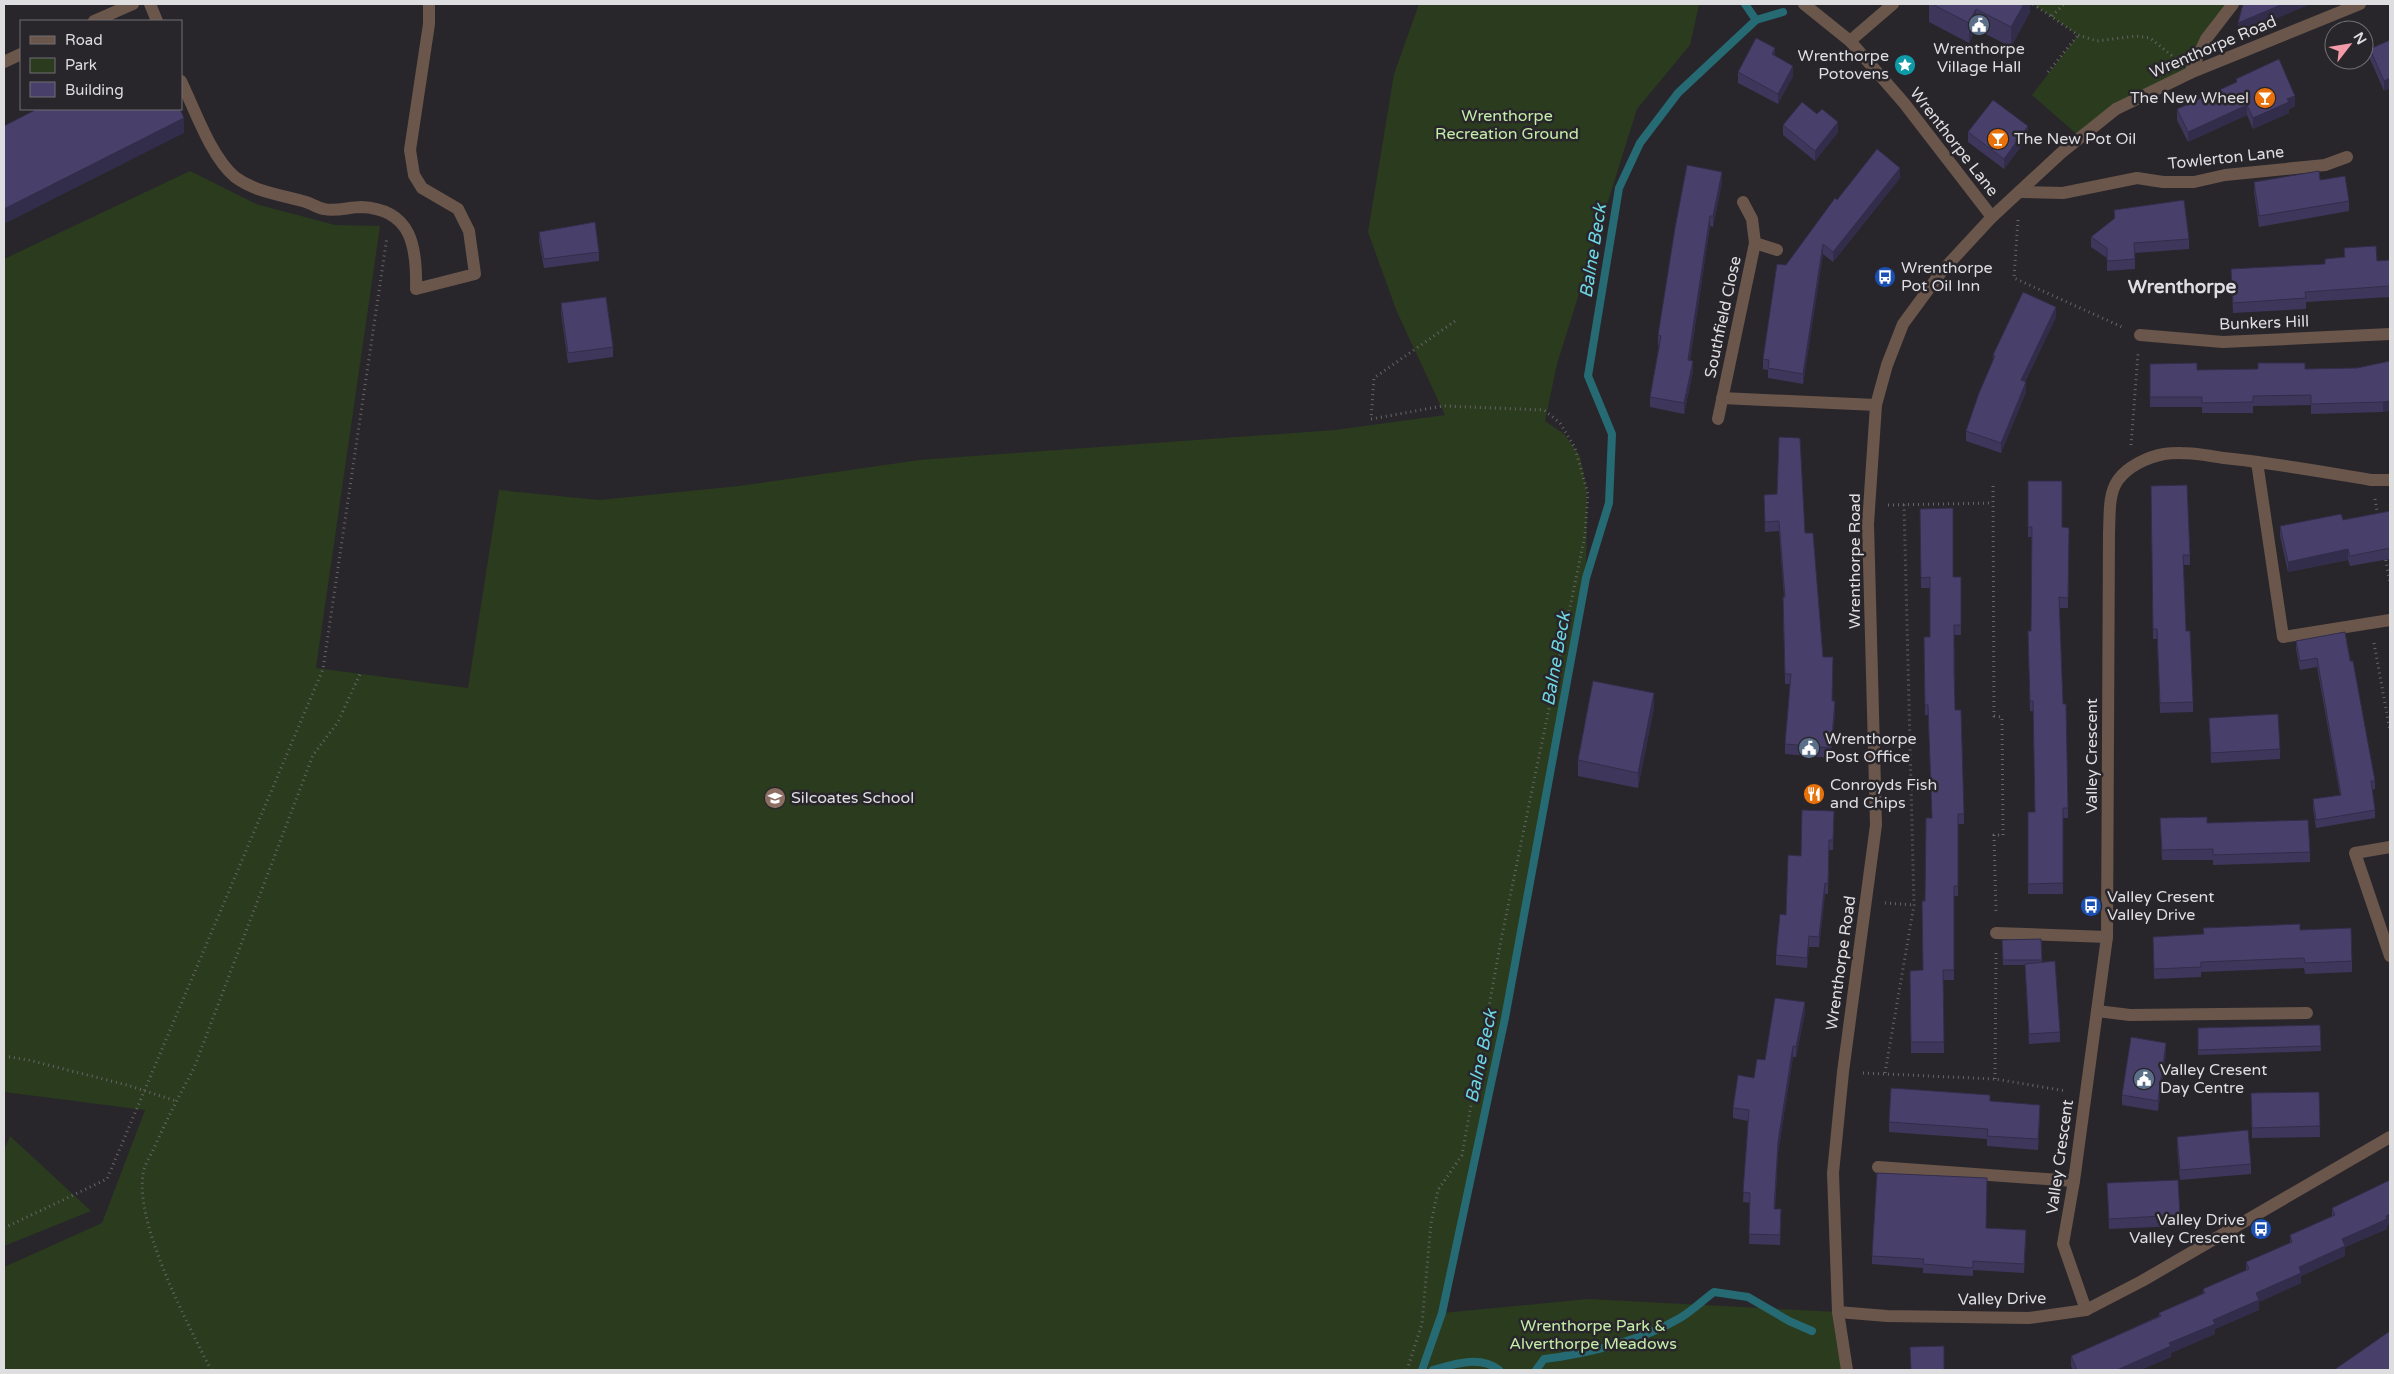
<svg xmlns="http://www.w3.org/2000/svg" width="2394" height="1374" viewBox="0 0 2394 1374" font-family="'Varela Round',sans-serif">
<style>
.green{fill:#2a3b1e}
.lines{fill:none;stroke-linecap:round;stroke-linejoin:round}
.stream{stroke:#266b74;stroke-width:8}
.path{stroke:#676569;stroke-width:3;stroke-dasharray:1 4;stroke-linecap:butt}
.service{stroke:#6a564b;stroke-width:12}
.minor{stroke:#6a564b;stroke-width:12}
.tertiary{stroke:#6a564b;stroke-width:12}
.wall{fill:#3e375b}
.shaded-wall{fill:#322d4a}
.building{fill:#48406a;stroke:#322d4a}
.labels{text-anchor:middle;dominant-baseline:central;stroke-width:5;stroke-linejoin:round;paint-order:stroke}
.street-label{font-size:16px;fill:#dedde0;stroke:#28262b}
.poi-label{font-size:16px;fill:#dedde0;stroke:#28262b;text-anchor:start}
.park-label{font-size:16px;fill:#c4eda9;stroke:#28262b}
.water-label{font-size:18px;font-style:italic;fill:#6dd6e4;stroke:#28262b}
.quarter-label{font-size:19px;font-weight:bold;fill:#dfdde3;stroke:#28262b}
</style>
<rect width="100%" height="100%" fill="#28262b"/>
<g class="green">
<polygon points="1419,4 1699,4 1699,5 1690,45 1637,109 1557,364 1545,421 1564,434 1580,456 1587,492 1586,578 1505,1018 1442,1313 1588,1299 1838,1312 1847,1370 4,1370 4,1267 102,1223 145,1110 4,1092 4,259 190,171 256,204 335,225 380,226 316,668 468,688 499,490 599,500 739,486 919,460 1335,430 1445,415 1397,312 1368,232 1394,74"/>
<polygon points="2033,4 2233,4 2190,73 2116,109 2080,137 2032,95 2078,35"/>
<polygon points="10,1136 91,1211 4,1246 4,1150"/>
</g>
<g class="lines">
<g class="stream">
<polyline points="1745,4 1756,20"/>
<polyline points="1422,1370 1442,1313 1505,1018 1586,578 1609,503 1612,434 1588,376 1619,188 1640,143 1678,93 1756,20 1783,12"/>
<path d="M1433 1370C1454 1364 1480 1355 1499 1370"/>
<path d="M1536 1370 1544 1359C1587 1354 1643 1340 1680 1318 1692 1311 1703 1300 1714 1292L1748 1297 1789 1321 1812 1331"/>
</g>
<g class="path">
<polyline points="2033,4 2078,35 2097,41 2136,36 2150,38 2176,59"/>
<polyline points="2052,16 2064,4"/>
<polyline points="2048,72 2078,35"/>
<polyline points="2018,220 2014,278 2122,327"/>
<polyline points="2131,445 2138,354"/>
<polyline points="1993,486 1994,716 2002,717 2003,835 1994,835 1996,913"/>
<polyline points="2375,499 2378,517"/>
<polyline points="1888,505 1992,503"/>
<polyline points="2385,555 2390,584"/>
<polyline points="2374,643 2390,731"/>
<polyline points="1885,903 1914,905"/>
<polyline points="4,1056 28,1060 127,1085 176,1101"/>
<polyline points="1863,1073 1995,1079 2066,1091"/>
<polyline points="1885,1073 1914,905 1904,504"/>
<polyline points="1995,1079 1996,952"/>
<polyline points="4,1228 107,1179 323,669 387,237"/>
<path d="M211 1370C188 1324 135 1225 143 1174 144 1165 151 1155 155 1146 167 1119 180 1094 194 1068L313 755 338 722 360 674"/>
<polyline points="1407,1370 1422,1324 1431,1223 1438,1190 1462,1155 1501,940 1585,535 1588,494 1575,448 1560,423 1544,410 1443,406 1371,419 1374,378 1458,319"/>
</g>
<g class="service">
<polyline points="150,4 157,21"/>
<polyline points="94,21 133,4"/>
<polyline points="1850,41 1893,4"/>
<polyline points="4,62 21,54"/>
<path d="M181 81C195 110 211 157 235 177 255 192 282 195 306 202 312 204 318 208 324 209 336 212 349 207 361 207 412 209 417 247 416 289L475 274 469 231 458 209 422 188 414 175 410 150 429 24V4"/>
<polyline points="2257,462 2283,637 2390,620"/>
<polyline points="2390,847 2355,853 2390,956"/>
<polyline points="1996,933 2107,937"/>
<polyline points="2097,1011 2130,1015 2307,1013"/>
<polyline points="1878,1167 2074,1181"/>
</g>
<g class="minor">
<polyline points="2190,73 2206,39 2233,4"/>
<polyline points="2019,192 2063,193 2137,178 2163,182 2194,182 2225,175 2325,165 2347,157"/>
<polyline points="1755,243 1777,250"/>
<polyline points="2140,335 2223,342 2390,334"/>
<polyline points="1722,398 1876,405"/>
<polyline points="1718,419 1755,243 1752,219 1743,202"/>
<path d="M2086 1310 2063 1244 2074 1181 2107 937 2109 532C2110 515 2108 494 2118 480 2128 466 2148 457 2164 454 2183 451 2205 455 2224 458 2274 463 2323 472 2371 480H2390"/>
<polyline points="1838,1312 1887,1316 2029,1318 2086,1310 2142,1281 2390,1137"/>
</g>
<g class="tertiary">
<polyline points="1804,4 1850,41 1904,103 1992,217"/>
<polyline points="1847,1370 1838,1312 1833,1173 1843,1072 1876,825 1868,524 1876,405 1887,365 1903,324 1942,271 1992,217 2061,153 2116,109 2190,73 2360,4"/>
</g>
</g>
<g class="wall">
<polygon points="1929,4 2030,4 2030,12 2011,47 1976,29 1969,43 1929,22"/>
<polygon points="2390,40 2384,91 2370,59 2370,49"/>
<polygon points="1775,56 1793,76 1778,104 1738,83 1738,72"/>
<polygon points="2236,79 2295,106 2289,109 2289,113 2253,129 2247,115 2188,142 2177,120 2177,109 2236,83"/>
<polygon points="1783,125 1838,132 1815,161 1783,135"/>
<polygon points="1968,132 2028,137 2004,169 1968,142"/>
<polygon points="1900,178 1833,262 1823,254 1803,384 1768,378 1768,370 1763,369 1763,359 1786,265 1837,200"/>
<polygon points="2320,180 2349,201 2349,211 2259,227 2254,192 2254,182"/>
<polygon points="1722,182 1713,227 1710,226 1690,360 1693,371 1684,414 1650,407 1650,397 1659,346 1658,345 1658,335"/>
<polygon points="2114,210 2189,239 2189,249 2135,253 2135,269 2107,271 2107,258 2091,247 2091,237 2114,219"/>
<polygon points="539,232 599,252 599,261 544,268 539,241"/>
<polygon points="2344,248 2377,261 2390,260 2390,297 2306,302 2306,309 2233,313 2231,269 2325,264 2344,257"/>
<polygon points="561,303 613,347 613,357 568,363 561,313"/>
<polygon points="2056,317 2025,382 2026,392 2001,453 1966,441 1966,431 1993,359 1993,355"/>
<polygon points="2390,361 2383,412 2311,414 2311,405 2253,406 2253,413 2202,413 2202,407 2150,407 2150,364 2197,370 2305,369 2357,368"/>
<polygon points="2028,481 2062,527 2069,528 2068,608 2059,608 2063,704 2068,808 2068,818 2063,818 2063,894 2028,894 2028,812 2035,812 2033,711 2030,711 2028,641 2031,631 2032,537 2028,537"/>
<polygon points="2151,486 2190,555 2190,565 2183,565 2186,631 2193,702 2193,712 2160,713 2157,639 2153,639"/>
<polygon points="1764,495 1805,533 1823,657 1835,711 1831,758 1785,754 1785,744 1790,684 1785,684 1783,607 1784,597 1779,531 1765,532"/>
<polygon points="1920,509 1953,577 1961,577 1961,635 1954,635 1955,710 1964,814 1964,824 1958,824 1958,896 1954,896 1954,980 1943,980 1944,1053 1911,1053 1910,971 1923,970 1925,901 1932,818 1928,715 1925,715 1924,637 1930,637 1930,588 1921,588"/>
<polygon points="2390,511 2390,559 2350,566 2348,560 2288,572 2280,536 2280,526 2343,520"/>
<polygon points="2345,632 2375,781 2375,789 2372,790 2375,810 2375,818 2316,828 2313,808 2313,799 2340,795 2317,667 2300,670 2296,649 2296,641"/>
<polygon points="1654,708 1638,788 1578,776 1578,760"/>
<polygon points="2209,718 2280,749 2280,759 2211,763"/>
<polygon points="1834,811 1833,850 1829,850 1828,894 1825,894 1819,947 1809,947 1807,968 1776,965 1776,955 1786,915 1801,856"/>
<polygon points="2160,818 2207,823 2310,852 2310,862 2213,865 2213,860 2162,860"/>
<polygon points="2300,930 2352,961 2352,972 2305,974 2304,968 2201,972 2201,977 2154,979 2153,937"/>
<polygon points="2041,939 2042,962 2060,1032 2060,1042 2029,1044 2025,965 2003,965 2002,940"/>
<polygon points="1805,1013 1796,1057 1793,1057 1778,1153 1775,1209 1781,1219 1780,1245 1749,1244 1750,1203 1743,1202 1748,1121 1733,1118 1733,1108 1765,1060"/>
<polygon points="2320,1025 2321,1051 2198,1055 2198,1028"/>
<polygon points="2166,1053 2158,1111 2122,1105 2122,1095"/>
<polygon points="2319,1092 2320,1137 2252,1138 2251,1093"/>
<polygon points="1990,1101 2040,1115 2038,1150 1987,1146 1987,1139 1889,1132 1889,1122"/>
<polygon points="2177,1137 2251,1164 2251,1174 2180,1180 2177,1147"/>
<polygon points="2107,1183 2180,1215 2180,1226 2109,1229"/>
<polygon points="2332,1208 2387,1226 2387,1229 2345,1247 2345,1256 2301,1276 2301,1283 2259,1302 2259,1310 2215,1329 2215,1334 2171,1353 2171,1357 2140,1370 2073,1370 2071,1366 2071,1356 2159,1316 2159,1313 2203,1293 2203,1289 2246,1270 2246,1262 2290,1243 2290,1235 2332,1217"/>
<polygon points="1986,1228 2026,1239 2024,1273 1973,1270 1973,1276 1923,1273 1923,1268 1872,1264 1872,1256"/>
</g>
<g class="shaded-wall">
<polygon points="2024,4 2030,4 2030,12 2011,47 2011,27"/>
<polygon points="2283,4 2311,4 2238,35 2238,23"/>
<polygon points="1976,9 1976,29 1969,43 1969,23"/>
<polygon points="1775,48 1775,58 1772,54"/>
<polygon points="1793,66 1793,76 1778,104 1778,94"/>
<polygon points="2390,78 2390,88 2384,91 2384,81"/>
<polygon points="2295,96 2295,106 2289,109 2289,113 2253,129 2253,118 2287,99"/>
<polygon points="2247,105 2247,115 2188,142 2188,132"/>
<polygon points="184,118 184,133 4,224 4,209"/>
<polygon points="1838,122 1838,132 1815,161 1815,151"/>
<polygon points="2028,126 2028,137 2004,169 2004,159"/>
<polygon points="1900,168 1900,178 1833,262 1833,252"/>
<polygon points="1722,172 1722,182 1713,227 1713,216"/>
<polygon points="1710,216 1710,226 1688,370 1688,360"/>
<polygon points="1823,244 1823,254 1803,384 1803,374"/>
<polygon points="2056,307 2056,317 2021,390 2021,380"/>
<polygon points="1693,361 1693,371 1684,414 1684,403"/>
<polygon points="2026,382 2026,392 2001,453 2001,443"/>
<polygon points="2390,401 2390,411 2383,412 2383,402"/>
<polygon points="2348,549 2348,560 2288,572 2288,562"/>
<polygon points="1654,693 1654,708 1638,788 1638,773"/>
<polygon points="1835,701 1835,711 1831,758 1831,748"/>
<polygon points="1825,883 1825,894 1819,947 1819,937"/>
<polygon points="1809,936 1809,947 1807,968 1807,958"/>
<polygon points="1805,1002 1805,1013 1796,1057 1796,1047"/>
<polygon points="2166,1043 2166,1053 2158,1111 2158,1101"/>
<polygon points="1793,1046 1793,1057 1778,1153 1774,1219 1778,1142"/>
<polygon points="2040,1105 2040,1115 2038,1150 2038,1139"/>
<polygon points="2390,1214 2390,1224 2387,1226 2387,1229 2345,1247 2345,1256 2301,1276 2301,1283 2259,1302 2259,1310 2215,1329 2215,1334 2171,1353 2171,1357 2140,1370 2117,1370 2213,1320 2299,1267 2342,1239"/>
</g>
<g class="building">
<polygon points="1932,4 2024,4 2011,27 1976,9 1969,23"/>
<polygon points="2243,4 2283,4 2238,23"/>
<polygon points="1756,38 1775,48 1772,54 1793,66 1778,94 1738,72"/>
<polygon points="2390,40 2390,78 2384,81 2370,49"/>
<polygon points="2279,59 2295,96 2287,99 2289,102 2253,118 2247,105 2188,132 2177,109 2237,82 2236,79"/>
<polygon points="1993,100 2028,126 2004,159 1968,132"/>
<polygon points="1802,102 1817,114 1822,109 1838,122 1815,151 1783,125"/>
<polygon points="37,109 180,109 184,118 4,209 4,126"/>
<polygon points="1877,149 1900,168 1833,252 1823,244 1803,374 1768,368 1769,360 1763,359 1777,264 1786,265 1835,198 1837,200"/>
<polygon points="1687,165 1722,172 1713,216 1710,216 1688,360 1693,361 1684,403 1650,397 1661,336 1658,335 1675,228"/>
<polygon points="2319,171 2320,180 2345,176 2349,201 2259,216 2254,182"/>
<polygon points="2184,200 2189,239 2134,243 2135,259 2107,261 2107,248 2091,237 2115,218 2114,210"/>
<polygon points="595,222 599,252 544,259 539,232"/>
<polygon points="2376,246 2377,261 2390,260 2390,286 2305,292 2306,298 2233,303 2231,269 2325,264 2325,259 2345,257 2344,248"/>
<polygon points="2023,292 2056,307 2021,380 2026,382 2001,443 1966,431 1979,393 1995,356 1993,355"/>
<polygon points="606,297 613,347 568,353 561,303"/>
<polygon points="2390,361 2390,401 2383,402 2311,404 2311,395 2253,396 2253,402 2202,403 2202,397 2150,397 2150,364 2197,363 2197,370 2258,369 2258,363 2305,363 2305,369 2357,368"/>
<polygon points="1779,437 1800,438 1805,533 1813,533 1823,657 1833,657 1832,701 1835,701 1831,748 1785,744 1791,674 1785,674 1783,597 1785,597 1779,521 1765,522 1764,495 1777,494"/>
<polygon points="2028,481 2062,481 2062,527 2069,528 2068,598 2059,597 2063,704 2066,704 2068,808 2063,808 2063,883 2028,884 2028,812 2035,812 2033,701 2030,701 2028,631 2031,631 2032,527 2028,527"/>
<polygon points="2187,485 2190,555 2183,555 2186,631 2190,631 2193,702 2160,703 2157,629 2153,629 2151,486"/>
<polygon points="1953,508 1953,577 1961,577 1961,625 1954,625 1954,671 1955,710 1961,710 1964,814 1958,814 1958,886 1954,886 1954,970 1943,970 1944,1042 1911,1042 1910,971 1923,970 1922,901 1925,901 1926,818 1932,818 1928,705 1925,705 1924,637 1930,637 1930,577 1921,578 1920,509"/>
<polygon points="2390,511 2390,548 2350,556 2348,549 2288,562 2280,526 2341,514 2343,520"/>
<polygon points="2345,632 2350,661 2353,661 2375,781 2371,781 2375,810 2316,820 2313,799 2341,795 2317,658 2300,661 2296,641"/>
<polygon points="1593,681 1654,693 1638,773 1578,760"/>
<polygon points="2278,714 2280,749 2211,753 2209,718"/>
<polygon points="1802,810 1834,811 1833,840 1829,840 1828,884 1825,883 1819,937 1809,936 1807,958 1776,955 1780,914 1786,915 1788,855 1801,856"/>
<polygon points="2207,817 2207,823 2308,820 2310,852 2213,855 2213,849 2162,850 2160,818"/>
<polygon points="2300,924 2300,930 2351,928 2352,961 2305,963 2304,958 2201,962 2201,967 2154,969 2153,937 2204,934 2203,928 2253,926"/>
<polygon points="2041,939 2042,960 2003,960 2002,940"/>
<polygon points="2055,961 2060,1032 2029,1034 2025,964"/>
<polygon points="1775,998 1805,1002 1796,1047 1793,1046 1778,1142 1774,1209 1781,1209 1780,1235 1749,1234 1750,1193 1743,1192 1749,1110 1733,1108 1738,1075 1754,1078 1757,1059 1765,1060"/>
<polygon points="2320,1025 2321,1046 2198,1050 2198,1028"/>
<polygon points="2131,1037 2166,1043 2158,1101 2122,1095"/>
<polygon points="1891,1088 1990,1095 1990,1101 2040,1105 2038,1139 1987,1136 1988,1129 1889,1122"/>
<polygon points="2319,1092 2320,1126 2252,1128 2251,1093"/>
<polygon points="2248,1130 2251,1164 2180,1170 2177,1137"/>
<polygon points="1877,1173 1987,1178 1986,1228 2026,1230 2024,1264 1973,1261 1973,1268 1923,1264 1924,1259 1872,1256"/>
<polygon points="2178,1180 2180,1215 2109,1219 2107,1183"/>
<polygon points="2390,1180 2390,1214 2386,1216 2387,1219 2342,1239 2345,1246 2299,1267 2301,1273 2256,1293 2259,1300 2213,1320 2215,1324 2169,1343 2171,1346 2117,1370 2077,1370 2071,1356 2161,1316 2159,1313 2205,1293 2203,1289 2249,1269 2246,1262 2292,1242 2290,1235 2335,1215 2332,1208"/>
<polygon points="2390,1331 2390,1369 2388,1370 2334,1370"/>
<polygon points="1944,1346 1944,1370 1911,1370 1910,1347"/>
</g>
<defs>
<g id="civic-disc" transform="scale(1.125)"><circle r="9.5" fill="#5c6f8a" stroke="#28262b"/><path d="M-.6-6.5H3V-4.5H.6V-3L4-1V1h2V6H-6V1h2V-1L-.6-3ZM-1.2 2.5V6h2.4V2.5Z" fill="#fff"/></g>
<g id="sight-disc" transform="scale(1.125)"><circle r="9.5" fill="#0f9aa8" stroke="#28262b"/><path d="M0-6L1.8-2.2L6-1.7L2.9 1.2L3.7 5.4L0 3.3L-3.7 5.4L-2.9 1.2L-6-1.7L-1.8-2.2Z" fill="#fff"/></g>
<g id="bar-disc" transform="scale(1.125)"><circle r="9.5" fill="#e8710a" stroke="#28262b"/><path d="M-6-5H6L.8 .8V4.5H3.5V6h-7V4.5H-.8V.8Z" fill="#fff"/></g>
<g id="bus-disc" transform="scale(1.125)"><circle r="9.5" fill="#1a4fb4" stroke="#28262b"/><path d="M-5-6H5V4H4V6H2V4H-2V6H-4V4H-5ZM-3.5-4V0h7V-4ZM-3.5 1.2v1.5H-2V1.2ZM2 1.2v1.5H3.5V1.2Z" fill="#fff"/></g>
<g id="restaurant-disc" transform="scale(1.125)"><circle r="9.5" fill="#e8710a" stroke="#28262b"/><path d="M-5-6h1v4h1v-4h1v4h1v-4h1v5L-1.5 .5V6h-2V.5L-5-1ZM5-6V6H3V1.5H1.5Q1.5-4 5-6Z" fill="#fff"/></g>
<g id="school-disc" transform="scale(1.125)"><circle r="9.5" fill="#8d6e63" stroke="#28262b"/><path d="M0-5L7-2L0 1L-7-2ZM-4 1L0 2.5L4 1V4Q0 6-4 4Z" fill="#fff"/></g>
</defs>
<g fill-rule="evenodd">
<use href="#civic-disc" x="1979" y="25"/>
<use href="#sight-disc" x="1905" y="65"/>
<use href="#bar-disc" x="2265" y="98"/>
<use href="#bar-disc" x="1998" y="139"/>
<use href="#bus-disc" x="1885" y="277"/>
<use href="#civic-disc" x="1809" y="748"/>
<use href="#restaurant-disc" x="1814" y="794"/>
<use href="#school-disc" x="775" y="798"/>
<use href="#bus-disc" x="2091" y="906"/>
<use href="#civic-disc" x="2144" y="1079"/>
<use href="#bus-disc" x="2261" y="1229"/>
</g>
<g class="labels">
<g class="street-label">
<text transform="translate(2213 47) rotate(-23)">Wrenthorpe Road</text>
<text transform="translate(1954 142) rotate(52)">Wrenthorpe Lane</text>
<text transform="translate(2226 158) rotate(-6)">Towlerton Lane</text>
<text transform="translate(1723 317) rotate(-78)">Southfield Close</text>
<text transform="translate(2264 323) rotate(-2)">Bunkers Hill</text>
<text transform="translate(1855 561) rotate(-90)">Wrenthorpe Road</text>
<text transform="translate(2092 756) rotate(-90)">Valley Crescent</text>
<text transform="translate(1841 963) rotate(-82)">Wrenthorpe Road</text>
<text transform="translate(2060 1157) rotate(-82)">Valley Crescent</text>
<text transform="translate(2002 1299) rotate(-1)">Valley Drive</text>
</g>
<g class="poi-label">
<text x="1979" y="49" text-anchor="middle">Wrenthorpe<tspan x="1979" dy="18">Village Hall</tspan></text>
<text x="1889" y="56" text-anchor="end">Wrenthorpe<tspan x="1889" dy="18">Potovens</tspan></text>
<text x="2249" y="98" text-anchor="end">The New Wheel</text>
<text x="2014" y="139">The New Pot Oil</text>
<text x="1901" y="268">Wrenthorpe<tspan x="1901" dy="18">Pot Oil Inn</tspan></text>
<text x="1825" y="739">Wrenthorpe<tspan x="1825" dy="18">Post Office</tspan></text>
<text x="1830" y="785">Conroyds Fish<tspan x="1830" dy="18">and Chips</tspan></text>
<text x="791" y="798">Silcoates School</text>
<text x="2107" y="897">Valley Cresent<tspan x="2107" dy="18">Valley Drive</tspan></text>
<text x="2160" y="1070">Valley Cresent<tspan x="2160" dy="18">Day Centre</tspan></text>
<text x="2245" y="1220" text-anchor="end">Valley Drive<tspan x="2245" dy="18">Valley Crescent</tspan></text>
</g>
<g class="park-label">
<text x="1507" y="116">Wrenthorpe<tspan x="1507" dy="18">Recreation Ground</tspan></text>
<text x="1593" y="1326">Wrenthorpe Park &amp;<tspan x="1593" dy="18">Alverthorpe Meadows</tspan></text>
</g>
<g class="water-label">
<text transform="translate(1593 251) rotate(-81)">Balne Beck</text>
<text transform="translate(1556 659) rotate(-80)">Balne Beck</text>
<text transform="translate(1481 1056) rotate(-78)">Balne Beck</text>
</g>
<g class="quarter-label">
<text x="2182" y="287">Wrenthorpe</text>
</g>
</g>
<rect width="2394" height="1374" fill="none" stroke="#dedde0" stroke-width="10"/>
<rect x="20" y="20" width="162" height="90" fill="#28262b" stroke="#716f73"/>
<rect x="30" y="36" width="25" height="8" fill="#6a564b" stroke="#716f73"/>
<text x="65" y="45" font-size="15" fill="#dedde0">Road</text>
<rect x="30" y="58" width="25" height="15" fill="#2a3b1e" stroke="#716f73"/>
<text x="65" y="70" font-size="15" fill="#dedde0">Park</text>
<rect x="30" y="82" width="25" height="15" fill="#48406a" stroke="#716f73"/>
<text x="65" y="95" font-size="15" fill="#dedde0">Building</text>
<g transform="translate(2349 45) rotate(59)"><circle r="24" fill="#28262b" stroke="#716f73"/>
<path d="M0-4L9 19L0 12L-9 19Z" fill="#f39aa9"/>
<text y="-8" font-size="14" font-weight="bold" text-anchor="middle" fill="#dedde0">N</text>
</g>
</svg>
